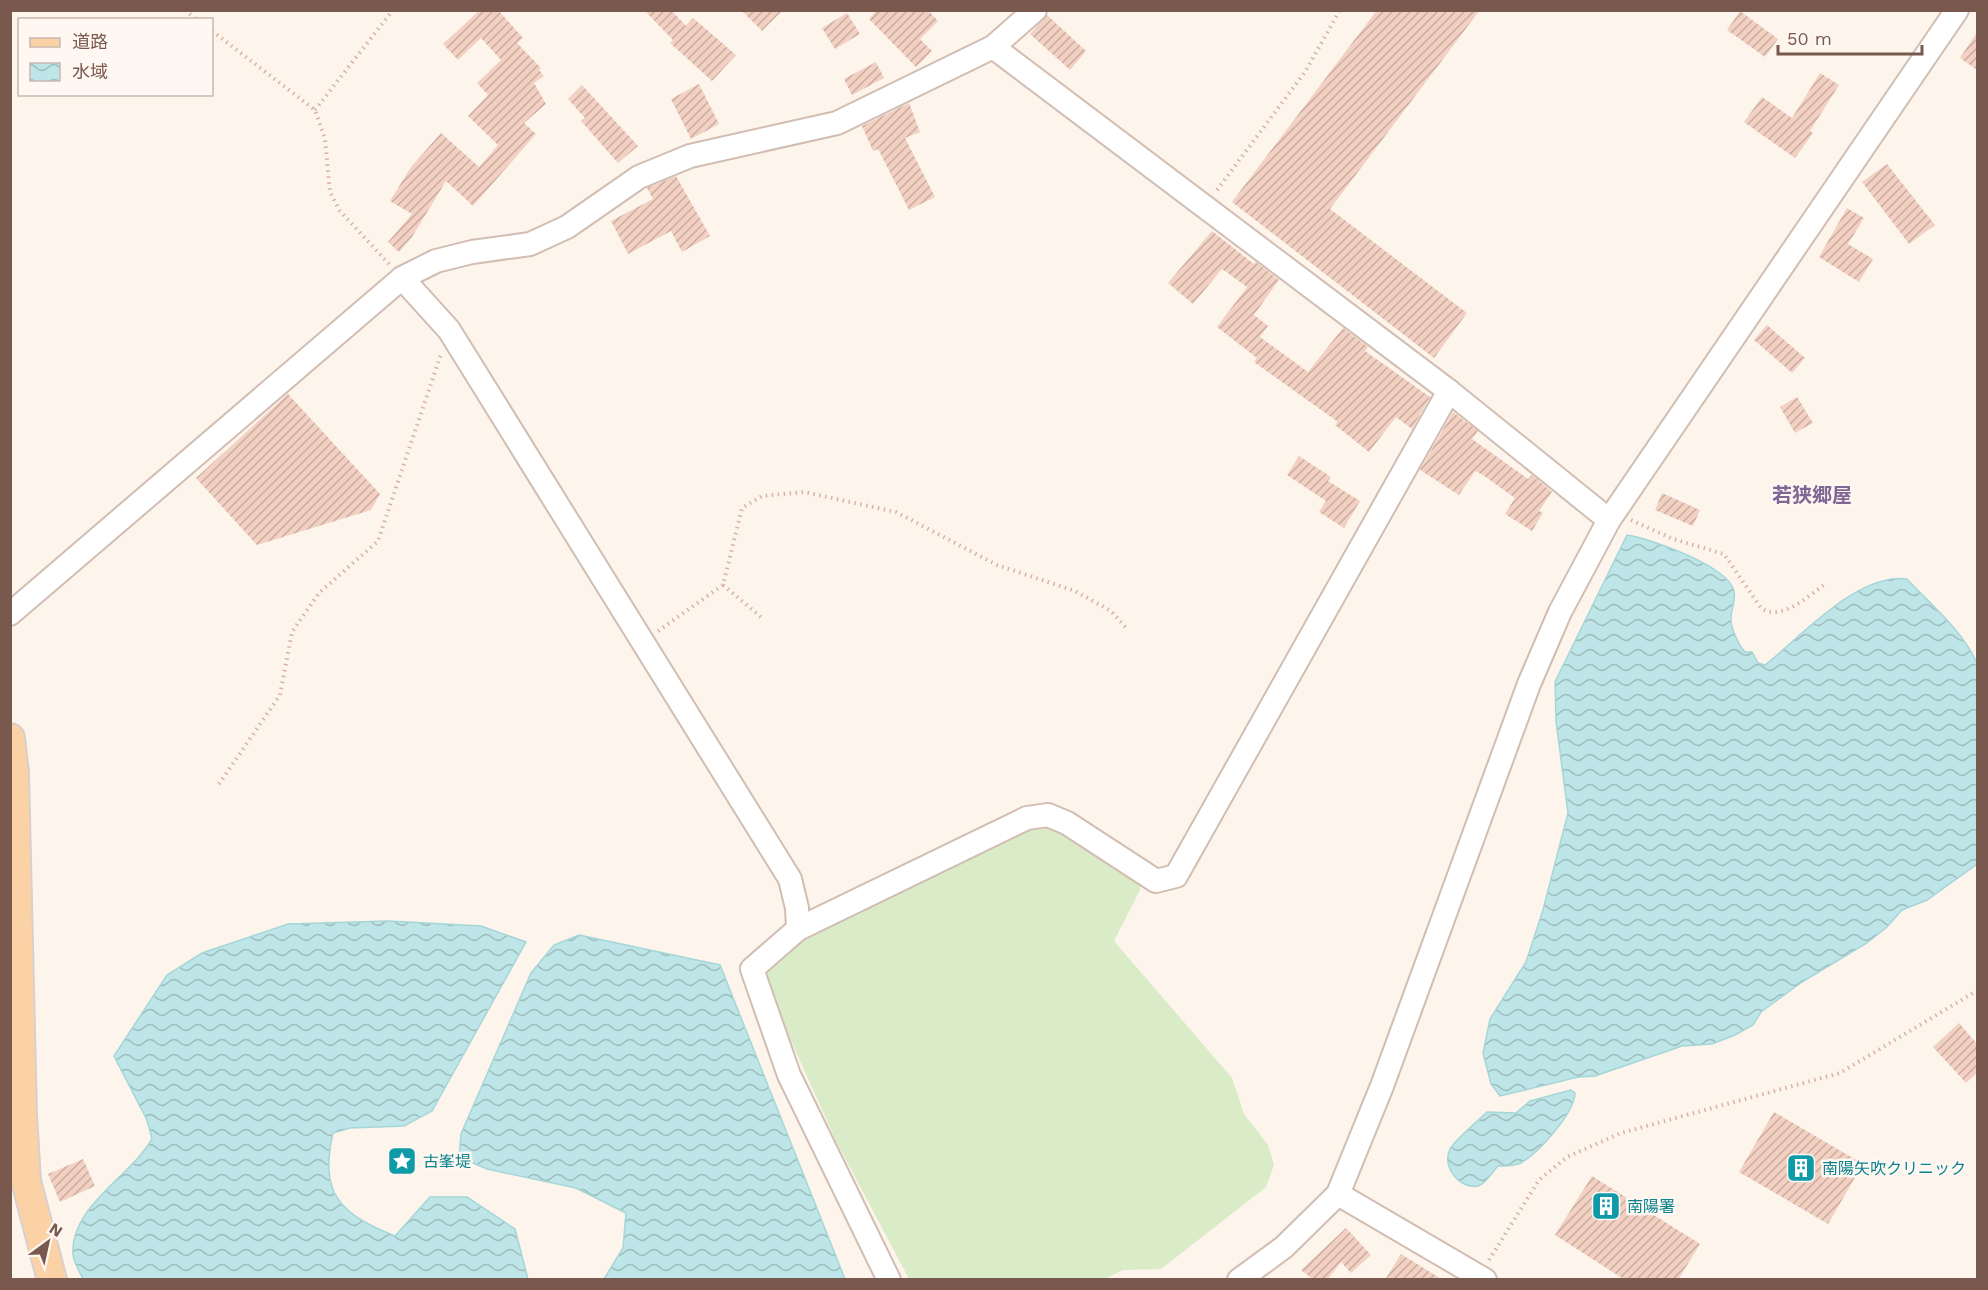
<svg xmlns="http://www.w3.org/2000/svg" width="1988" height="1290" viewBox="0 0 1988 1290" font-family="'Work Sans','Noto Sans JP',sans-serif">
<style>
.pitch{fill:#daebc8}
.water{fill:url(#water-waves);stroke:#a5d6d9;stroke-width:1.5}
.building{fill:url(#building-hatch)}
.lines{fill:none;stroke-linecap:round;stroke-linejoin:round}
.minor-casing{stroke:#d2bdb2;stroke-width:26}
.major-casing{stroke:#d9d0cd;stroke-width:32}
.path{stroke:#d8b3a5;stroke-width:4;stroke-dasharray:1.5 4.5;stroke-linecap:butt}
.minor{stroke:#fff;stroke-width:22}
.major{stroke:#fad2a5;stroke-width:28}
.labels{text-anchor:middle;dominant-baseline:central;stroke-width:5;stroke-linejoin:round;paint-order:stroke}
.culture-label{font-size:16px;fill:#0d838f;stroke:#fff8f2;text-anchor:start}
.quarter-label{font-size:20px;font-weight:bold;fill:#7f6694;stroke:#fff8f2}
</style>
<defs>
<pattern id="water-waves" width="16" height="10" patternUnits="userSpaceOnUse" patternTransform="scale(1.5)"><rect width="16" height="10" fill="#bee5e7"/><path d="M0 5q4-4 8 0t8 0" fill="none" stroke="#9fbcbd"/></pattern>
<pattern id="building-hatch" width="6" height="6" patternUnits="userSpaceOnUse" patternTransform="scale(1.5)"><rect width="6" height="6" fill="#f2d1c2"/><path d="M-1 1l2-2M0 6l6-6M5 7l2-2" fill="none" stroke="#c9aca0"/></pattern>
</defs>
<rect width="100%" height="100%" fill="#fdf4eb"/>
<polygon class="pitch" points="1045,823 1141,881 1140,890 1114,941 1232,1078 1244,1114 1268,1145 1274,1165 1266,1187 1161,1269 1123,1270 1103,1280 909,1279 836,1141 762,976 811,932 899,894 1031,825"/>
<g class="water">
<path d="M1627 535C1652 539 1728 566 1734 591 1736 602 1731 609 1731 618 1730 627 1739 646 1745 652H1752L1758 663 1765 665C1802 636 1857 573 1907 579 1932 606 1962 630 1977 663V864L1927 900 1902 910 1887 927 1867 943 1802 982 1761 1012 1753 1025 1735 1035 1712 1044 1682 1046 1595 1076 1578 1077 1500 1096 1491 1084 1483 1053 1490 1019 1526 962 1543 910 1568 813 1556 721 1555 682Z"/>
<path d="M389 921 481 926 526 942 432 1111 404 1126 350 1128 333 1133C319 1194 340 1214 395 1236L430 1197H467L515 1229 528 1279H83C80 1272 73 1262 73 1254 70 1207 130 1177 152 1139L147 1120 114 1056 167 975 202 953 288 924Z"/>
<polygon points="579,935 720,965 845,1279 604,1279 623,1248 626,1213 576,1188 487,1169 459,1157 461,1134 531,973 554,945"/>
<path d="M1571 1090 1575 1093C1574 1114 1539 1152 1521 1163 1515 1166 1506 1166 1498 1166 1492 1172 1486 1184 1478 1186 1460 1190 1441 1166 1450 1149 1455 1140 1479 1120 1487 1112L1516 1113 1530 1101Z"/>
</g>
<g class="building">
<polygon points="480,10 498,10 523,38 517,43 541,68 539,70 544,76 534,83 546,104 524,123 536,134 473,206 446,181 412,237 399,252 388,242 412,214 390,201 411,167 441,133 479,167 498,145 468,116 488,95 477,83 501,60 481,38 458,60 443,44"/>
<polygon points="644,10 671,10 686,26 693,18 736,55 712,81 670,43 673,40"/>
<polygon points="741,10 783,10 762,31"/>
<polygon points="877,10 928,10 938,21 920,39 932,51 916,67 869,19"/>
<polygon points="1377,10 1480,10 1330,209 1467,313 1434,358 1232,202"/>
<polygon points="1740,11 1778,39 1765,57 1727,30"/>
<polygon points="847,13 860,34 835,49 822,28"/>
<polygon points="1047,15 1086,51 1070,70 1030,34"/>
<polygon points="1977,32 1977,70 1960,58"/>
<polygon points="876,62 884,78 852,95 844,79"/>
<polygon points="1820,73 1839,85 1810,131 1813,133 1795,158 1744,122 1762,97 1792,118"/>
<polygon points="699,84 719,124 691,139 671,99"/>
<polygon points="582,85 638,146 618,163 581,121 585,118 568,99"/>
<polygon points="909,103 920,132 905,138 935,197 909,210 878,149 873,151 862,126"/>
<polygon points="1887,164 1935,225 1909,244 1862,182"/>
<polygon points="676,176 710,236 682,252 671,231 628,254 611,221 653,199 647,188"/>
<polygon points="1847,208 1864,218 1848,244 1873,259 1859,282 1819,257"/>
<polygon points="1212,231 1254,264 1256,262 1279,280 1254,315 1268,326 1260,337 1308,372 1343,328 1368,347 1365,351 1430,397 1412,429 1396,417 1369,452 1335,425 1338,422 1254,362 1257,358 1217,327 1247,287 1222,269 1193,304 1168,283"/>
<polygon points="1767,325 1805,358 1792,373 1754,340"/>
<polygon points="288,394 380,494 371,510 257,545 196,478"/>
<polygon points="1797,397 1813,423 1795,433 1780,407"/>
<polygon points="1453,412 1478,431 1472,439 1528,479 1532,475 1552,492 1539,511 1543,513 1532,531 1505,514 1515,498 1483,475 1475,471 1459,495 1420,470"/>
<polygon points="1299,456 1331,477 1328,481 1360,501 1344,528 1319,512 1326,501 1287,475"/>
<polygon points="1662,493 1700,510 1693,526 1655,510"/>
<polygon points="1959,1023 1977,1044 1977,1073 1966,1083 1933,1047"/>
<polygon points="1774,1112 1863,1164 1828,1224 1739,1172"/>
<polygon points="83,1159 95,1186 60,1202 48,1174"/>
<polygon points="1592,1176 1700,1244 1678,1280 1625,1280 1555,1235"/>
<polygon points="1346,1228 1371,1255 1351,1273 1341,1262 1327,1280 1314,1280 1301,1270"/>
<polygon points="1401,1254 1443,1280 1385,1280"/>
</g>
<g class="lines">
<g class="minor-casing">
<g id="minor">
<polyline points="993,47 1449,391 1609,520"/>
<polyline points="402,278 449,330 790,879 797,908 798,929"/>
<polyline points="10,614 402,278 436,261 472,252 530,244 567,227 639,177 690,156 837,123 993,47 1035,10"/>
<polyline points="1338,1194 1485,1280"/>
<polyline points="889,1280 789,1075 752,969 798,929 1027,818 1048,815 1067,823 1156,881 1176,876 1449,391"/>
<polyline points="1239,1280 1284,1247 1338,1194 1382,1086 1529,684 1560,612 1609,520 1957,10"/>
</g>
</g>
<g class="major-casing">
<polyline id="major" points="10,738 14,773 22,1115 26,1181 52,1280"/>
</g>
<g class="path">
<polyline points="185,10 197,20"/>
<polyline points="212,31 315,110 325,139 330,192 340,211 389,264"/>
<polyline points="315,110 393,10"/>
<polyline points="1217,190 1305,72 1340,10"/>
<path d="M1631 520 1673 539 1724 554 1761 608C1781 622 1808 596 1824 585"/>
<polyline points="723,585 761,617"/>
<polyline points="658,631 723,585 742,508 762,496 804,492 896,512 997,565 1075,591 1111,611 1128,630"/>
<polyline points="219,784 280,695 292,632 319,593 378,541 441,354"/>
<polyline points="1489,1260 1539,1180 1567,1157 1621,1133 1840,1073 1978,990"/>
</g>
<use href="#minor" class="minor"/>
<use href="#major" class="major"/>
</g>
<defs>
<g id="sight-square" transform="scale(1.5)"><rect x="-9" y="-9" width="18" height="18" rx="4" fill="#0f9aa8" stroke="#fff8f2"/><path d="M0-6L1.8-2.2L6-1.7L2.9 1.2L3.7 5.4L0 3.3L-3.7 5.4L-2.9 1.2L-6-1.7L-1.8-2.2Z" fill="#fff"/></g>
<g id="building-square" transform="scale(1.5)"><rect x="-9" y="-9" width="18" height="18" rx="4" fill="#0f9aa8" stroke="#fff8f2"/><path d="M-4-6H4V6H1V3H-1V6H-4ZM-2.5-4.3h1.7v1.8h-1.7ZM.8-4.3h1.7v1.8H.8ZM-2.5-1h1.7V.8h-1.7ZM.8-1h1.7V.8H.8Z" fill="#fff"/></g>
</defs>
<g fill-rule="evenodd">
<use href="#sight-square" x="402" y="1161"/>
<use href="#building-square" x="1801" y="1168"/>
<use href="#building-square" x="1606" y="1206"/>
</g>
<g class="labels">
<g class="culture-label">
<text x="423" y="1161">古峯堤</text>
<text x="1822" y="1168">南陽矢吹クリニック</text>
<text x="1627" y="1206">南陽署</text>
</g>
<g class="quarter-label">
<text x="1812" y="495">若狭郷屋</text>
</g>
</g>
<rect width="1988" height="1290" fill="none" stroke="#79584d" stroke-width="24"/>
<rect x="18" y="18" width="195" height="78" fill="#fff8f2" stroke="#c9b8b0" stroke-width="1.5"/>
<rect x="30" y="38" width="30" height="9" fill="#fad2a5" stroke="#c9b8b0" stroke-width="1.5"/>
<text x="72" y="48" font-size="18" fill="#79584d">道路</text>
<rect x="30" y="63" width="30" height="18" fill="url(#water-waves)" stroke="#c9b8b0" stroke-width="1.5"/>
<text x="72" y="78" font-size="18" fill="#79584d">水域</text>
<g transform="translate(48 1242) rotate(33)" stroke="#fff8f2" stroke-width="4.5" paint-order="stroke">
<path d="M0-4.5L10 22L0 15L-10 22Z" fill="#79584d"/>
<text y="-9" font-size="16" font-weight="bold" text-anchor="middle" fill="#79584d">N</text>
</g>
<path d="M1778 45v9h144v-9" fill="none" stroke="#79584d" stroke-width="3"/>
<text x="1787" y="45" font-size="18" fill="#79584d" stroke="#fff8f2" stroke-width="4.5" paint-order="stroke">50 m</text>
</svg>
